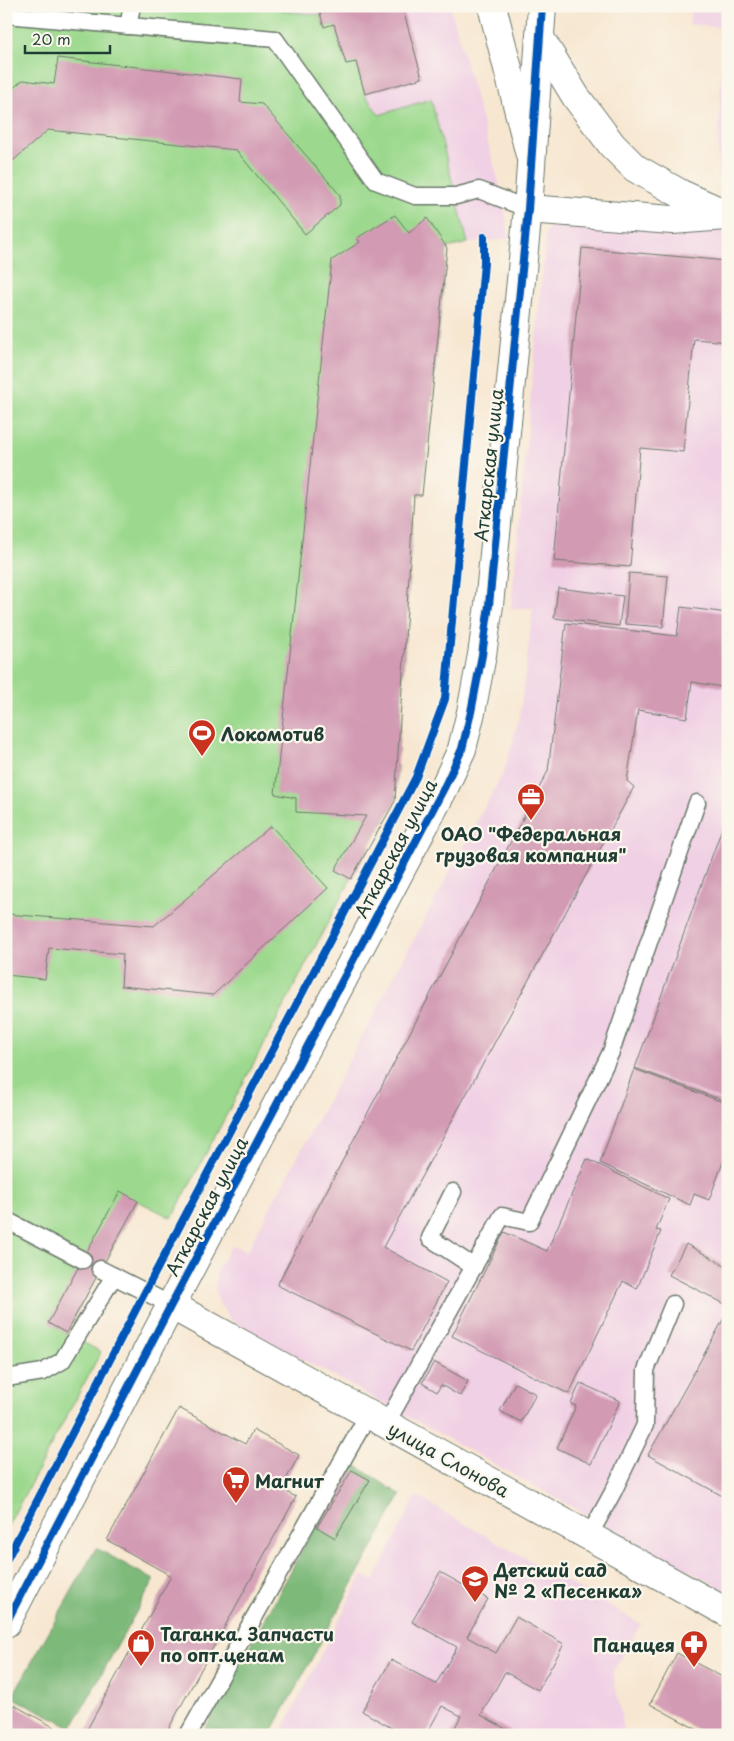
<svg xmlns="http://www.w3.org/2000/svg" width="734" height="1741" viewBox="0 0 734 1741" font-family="'Playpen Sans',sans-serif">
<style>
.built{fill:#f0d0e4}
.green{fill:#9cd98e;stroke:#5e8b61}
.forest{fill:#7db979;stroke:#4e7b56}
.building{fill:#d29ab3}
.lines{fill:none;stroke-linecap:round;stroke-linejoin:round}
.service-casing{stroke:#6b786b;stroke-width:19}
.minor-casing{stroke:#6b786b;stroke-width:30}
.tertiary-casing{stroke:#6b786b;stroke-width:30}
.service{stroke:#fff;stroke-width:16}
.minor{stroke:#fff;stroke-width:28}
.tertiary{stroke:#fff;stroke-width:28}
.cycleway-casing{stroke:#fbf7ec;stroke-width:11}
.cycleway{stroke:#0057b8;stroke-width:8}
.labels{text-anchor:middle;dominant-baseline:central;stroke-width:4.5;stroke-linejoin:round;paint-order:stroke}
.street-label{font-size:18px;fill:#1f3d34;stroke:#fbf7ec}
.poi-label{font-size:18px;font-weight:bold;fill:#1f3d34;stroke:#fbf7ec;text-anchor:start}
</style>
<rect width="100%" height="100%" fill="#fbf7ec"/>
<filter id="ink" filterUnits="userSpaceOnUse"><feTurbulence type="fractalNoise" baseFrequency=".02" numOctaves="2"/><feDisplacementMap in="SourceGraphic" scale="10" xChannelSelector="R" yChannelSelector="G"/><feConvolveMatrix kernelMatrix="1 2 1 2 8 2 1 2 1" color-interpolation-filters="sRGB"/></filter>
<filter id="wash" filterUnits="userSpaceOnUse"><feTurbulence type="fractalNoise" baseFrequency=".0096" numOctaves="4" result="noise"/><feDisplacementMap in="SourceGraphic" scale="20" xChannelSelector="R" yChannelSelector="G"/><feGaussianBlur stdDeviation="1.12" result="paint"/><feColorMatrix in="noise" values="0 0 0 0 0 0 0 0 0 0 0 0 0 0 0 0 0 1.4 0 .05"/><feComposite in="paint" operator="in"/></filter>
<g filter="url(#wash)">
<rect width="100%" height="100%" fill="#f7e7d1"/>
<g class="built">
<polygon points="282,6 450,6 503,197 509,239 468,243 456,196 380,115 365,94 356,62 346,64 334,24 324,27 320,15 283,11"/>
<polygon points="691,6 728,6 728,178 717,177 723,28 689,24"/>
<polygon points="556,218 728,227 728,1592 231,1320 219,1303 215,1288 217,1270 232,1245 247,1251 505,769 520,715 533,608 511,609 546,232"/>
<polygon points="416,1496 641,1624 613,1672 625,1735 280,1735 362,1575 374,1581"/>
</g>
<polygon class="green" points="6,6 282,6 283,11 320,15 324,27 334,24 346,64 356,62 365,94 379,115 431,99 468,243 447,248 422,495 414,495 395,801 351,879 172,1218 138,1201 66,1333 101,1352 6,1529"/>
<g class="forest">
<polygon points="350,1462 401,1495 270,1735 202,1735"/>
<polygon points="96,1548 154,1580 72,1727 12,1697"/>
</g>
<g id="blocks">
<g class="building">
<polygon points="318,6 402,6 422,78 365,94 356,62 346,64 334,24 324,27"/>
<polygon points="724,6 728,6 728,20 723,19"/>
<polygon points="58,58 242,79 240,102 262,104 340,195 340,205 305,234 236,150 48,130 6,167 6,94 23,80 54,84"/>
<polygon points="395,215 409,233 427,218 447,248 422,495 414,495 395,801 351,879 335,870 366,816 296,812 296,798 275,794 332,260 360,242 357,238"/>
<polygon points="582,248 728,261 728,342 694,339 683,452 640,448 630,567 554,561"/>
<polygon points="629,573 668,576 663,627 625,624"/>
<polygon points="558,588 623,596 619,626 554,618"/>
<polygon points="681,607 728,613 728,688 692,682 687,718 638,710 627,781 634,787 383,1247 447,1282 411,1351 277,1285 548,771 566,623 677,636"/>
<polygon points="728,812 728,1102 635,1068"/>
<polygon points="271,826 328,888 213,995 121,986 123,954 49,948 45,979 6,975 6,914 154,926"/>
<polygon points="634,1069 728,1104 728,1149 709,1200 694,1194 690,1205 600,1163"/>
<polygon points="587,1159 669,1199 656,1230 661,1231 637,1289 623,1281 569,1394 452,1336 504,1232 547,1251"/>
<polygon points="120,1191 138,1201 66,1333 48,1323"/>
<polygon points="686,1244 728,1267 728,1300 725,1304 669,1275"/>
<polygon points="728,1311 728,1499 648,1455"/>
<polygon points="434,1362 468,1381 460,1396 441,1385 437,1392 422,1383"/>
<polygon points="515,1383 536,1394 521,1422 500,1411"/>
<polygon points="580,1383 620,1401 591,1464 557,1448 576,1406 571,1404"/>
<polygon points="179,1408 245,1444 253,1430 299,1455 281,1489 296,1497 165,1735 84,1735 171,1576 107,1540"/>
<polygon points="352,1470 370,1480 335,1538 317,1527"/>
<polygon points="440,1572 488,1599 467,1637 496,1653 516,1617 564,1644 538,1690 505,1672 481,1715 513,1733 512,1735 451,1735 461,1716 442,1706 426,1735 404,1735 362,1711 391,1660 436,1684 457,1647 412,1622"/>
<polygon points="677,1653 728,1680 728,1735 707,1735 650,1704"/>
<polygon points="14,1705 68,1735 6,1735 6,1719"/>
</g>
</g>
</g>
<g filter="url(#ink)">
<use href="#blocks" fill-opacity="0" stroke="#6b786b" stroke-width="1"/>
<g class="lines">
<g class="service-casing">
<g id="service">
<polyline points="6,15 275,39 376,181 415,196 456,196 479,190 528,209"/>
<polyline points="128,26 132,6"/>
<polyline points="453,1192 430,1238 474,1267"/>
<polyline points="6,1220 83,1260"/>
<polyline points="100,1269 171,1305"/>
<polyline points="6,1378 43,1372 62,1361 114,1276"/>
<polyline points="386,1424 502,1216 529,1222 611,1052 697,803"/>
<polyline points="589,1536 613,1492 645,1425 646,1370 673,1304"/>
<polyline points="188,1735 368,1415"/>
</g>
</g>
<g class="minor-casing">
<g id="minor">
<polyline points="492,6 530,155"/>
<polyline points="540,38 576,97 612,145 635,168 681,194 728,215"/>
<polyline points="528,209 672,220 726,216"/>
<polyline points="171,1305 728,1613"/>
</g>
</g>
<g class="tertiary-casing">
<polyline id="tertiary" points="6,1623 171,1305 444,788 462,749 471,712 482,655 489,605 528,209 542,6"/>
</g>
<use href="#service" class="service"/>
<use href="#minor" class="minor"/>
<use href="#tertiary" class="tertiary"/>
<g class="cycleway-casing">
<g id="cycleway">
<polyline points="6,1561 145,1292 416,777 445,699 484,263 484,237"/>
<polyline points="6,1623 171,1305 444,788 462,749 471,712 482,655 489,605 528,209 542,6"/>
</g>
</g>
<use href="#cycleway" class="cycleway"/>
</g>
</g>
<defs>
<g id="stadium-pin" transform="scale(1.4375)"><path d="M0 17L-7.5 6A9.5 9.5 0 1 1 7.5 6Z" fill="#c8321e" stroke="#fbf7ec"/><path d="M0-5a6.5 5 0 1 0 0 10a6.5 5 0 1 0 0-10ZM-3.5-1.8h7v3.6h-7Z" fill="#fff"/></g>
<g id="office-pin" transform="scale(1.4375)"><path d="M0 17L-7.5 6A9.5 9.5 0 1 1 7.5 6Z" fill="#c8321e" stroke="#fbf7ec"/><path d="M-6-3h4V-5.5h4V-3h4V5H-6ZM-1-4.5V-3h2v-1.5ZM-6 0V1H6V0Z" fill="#fff"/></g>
<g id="supermarket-pin" transform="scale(1.4375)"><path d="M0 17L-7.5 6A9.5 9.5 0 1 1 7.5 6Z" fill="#c8321e" stroke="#fbf7ec"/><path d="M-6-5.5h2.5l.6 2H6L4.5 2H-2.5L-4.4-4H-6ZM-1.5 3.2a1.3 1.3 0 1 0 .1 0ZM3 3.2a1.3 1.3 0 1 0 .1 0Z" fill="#fff"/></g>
<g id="school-pin" transform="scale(1.4375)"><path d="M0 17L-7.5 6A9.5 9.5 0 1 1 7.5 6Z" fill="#c8321e" stroke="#fbf7ec"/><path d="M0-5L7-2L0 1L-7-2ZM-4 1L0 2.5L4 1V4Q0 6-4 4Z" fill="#fff"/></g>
<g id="shop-pin" transform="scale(1.4375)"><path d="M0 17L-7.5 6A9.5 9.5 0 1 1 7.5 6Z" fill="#c8321e" stroke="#fbf7ec"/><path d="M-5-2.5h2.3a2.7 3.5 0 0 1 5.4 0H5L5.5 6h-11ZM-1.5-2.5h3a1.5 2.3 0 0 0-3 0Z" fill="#fff"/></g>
<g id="pharmacy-pin" transform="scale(1.4375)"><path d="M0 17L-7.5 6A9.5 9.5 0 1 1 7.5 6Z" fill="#c8321e" stroke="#fbf7ec"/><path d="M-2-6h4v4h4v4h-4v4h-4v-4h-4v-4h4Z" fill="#fff"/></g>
</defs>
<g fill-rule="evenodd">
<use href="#stadium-pin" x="202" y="733"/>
<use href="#office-pin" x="531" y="797"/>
<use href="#supermarket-pin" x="236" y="1480"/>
<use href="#school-pin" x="475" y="1579"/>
<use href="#shop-pin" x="141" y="1643"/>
<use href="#pharmacy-pin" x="694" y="1644"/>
</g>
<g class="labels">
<g class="street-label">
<text transform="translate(488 465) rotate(-84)">Аткарская улица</text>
<text transform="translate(395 848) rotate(-62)">Аткарская улица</text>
<text transform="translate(206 1206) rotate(-62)">Аткарская улица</text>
<text transform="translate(449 1459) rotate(29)">улица Слонова</text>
</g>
<g class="poi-label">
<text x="221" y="733">Локомотив</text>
<text x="531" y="833" text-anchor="middle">ОАО "Федеральная<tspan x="531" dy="21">грузовая компания"</tspan></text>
<text x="255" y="1480">Магнит</text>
<text x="494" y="1569">Детский сад<tspan x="494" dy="21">№ 2 «Песенка»</tspan></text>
<text x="160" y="1633">Таганка. Запчасти<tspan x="160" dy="21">по опт.ценам</tspan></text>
<text x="675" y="1644" text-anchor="end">Панацея</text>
</g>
</g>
<rect width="734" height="1741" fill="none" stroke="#fbf7ec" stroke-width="25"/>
<path d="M25 45v8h85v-8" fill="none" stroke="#1f3d34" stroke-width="2.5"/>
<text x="32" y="45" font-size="15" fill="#1f3d34" stroke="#fbf7ec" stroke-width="4" paint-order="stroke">20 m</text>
</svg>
